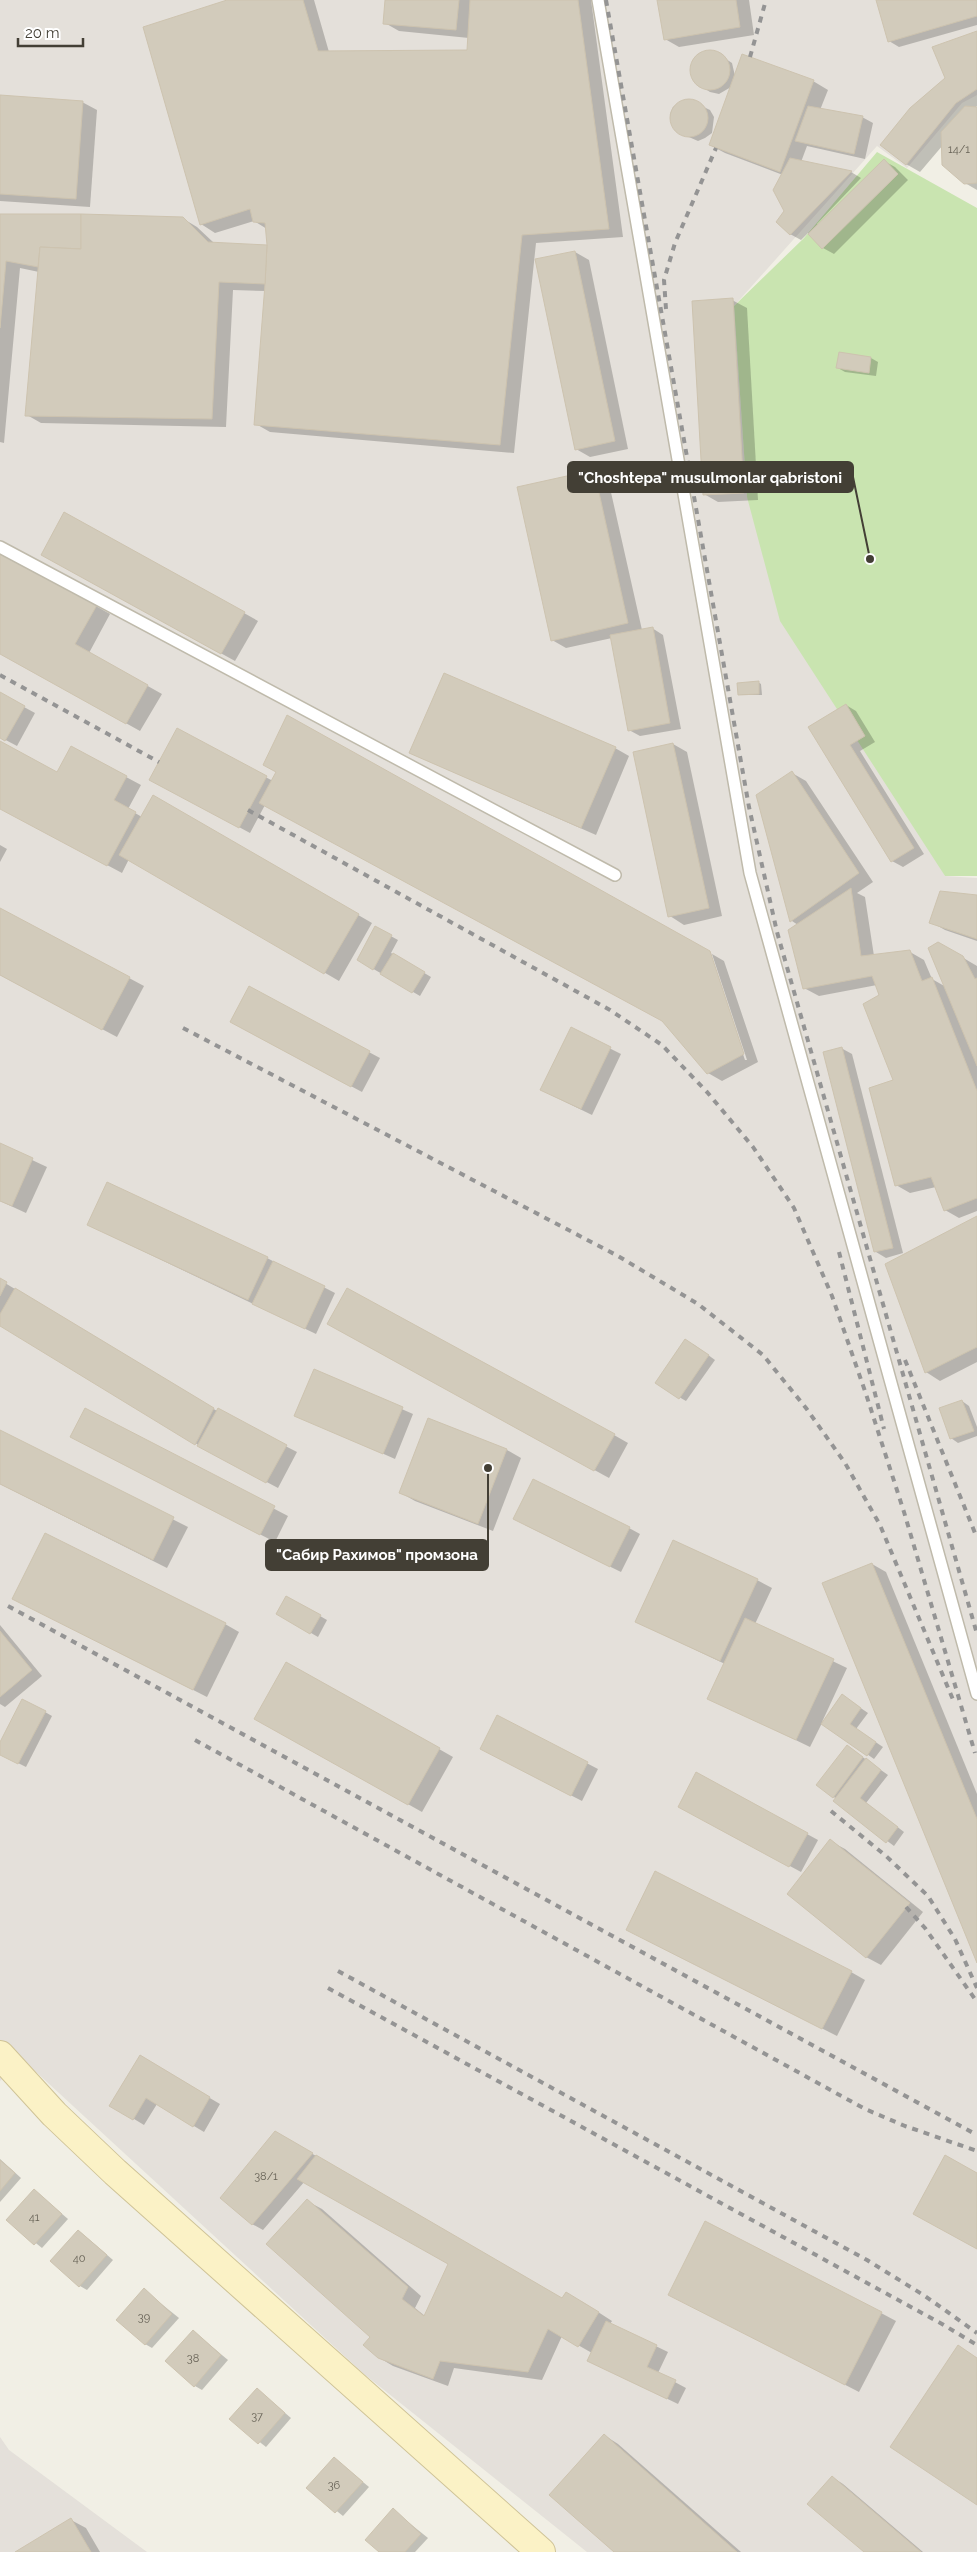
<svg xmlns="http://www.w3.org/2000/svg" width="977" height="2552" viewBox="0 0 977 2552" font-family="Raleway,sans-serif">
<style>
.industrial{fill:#e4e0da}
.green{fill:#c9e4b0}
.shadow{fill:#0003}
.building{fill:#d2cbbb;stroke:#cdc3af}
.lines{fill:none;stroke-linecap:round;stroke-linejoin:round}
.lane-casing{stroke:#bfbaab;stroke-width:14}
.secondary-casing{stroke:#cfc397;stroke-width:30}
.lane{stroke:#fff;stroke-width:11}
.secondary{stroke:#fbf2c6;stroke-width:28}
.rail{stroke:#949494;stroke-width:4;stroke-dasharray:6 6;stroke-linecap:butt}
.labels{text-anchor:middle;dominant-baseline:central;stroke-width:5;stroke-linejoin:round;paint-order:stroke}
.number-label{font-size:11px;fill:#676256}
.leader{fill:none;stroke:#433f35;stroke-width:2}
.callout-dot{fill:#433f35;stroke:#fff;stroke-width:2}
.callout{fill:#433f35;stroke:#433f35;stroke-width:2}
.callout-label{font-size:15px;text-anchor:middle;font-weight:bold;fill:#fff}
</style>
<rect width="100%" height="100%" fill="#f1efe5"/>
<g class="industrial">
<polygon points="0,0 977,0 977,95 962,103 907,168 877,146 734,306 747,497 945,876 977,878 977,2552 587,2552 364,2374 22,2059 0,2081"/>
<polygon points="0,2437 9,2450 147,2552 0,2552"/>
</g>
<polygon class="green" points="877,152 977,208 977,876 945,876 780,621 747,497 734,306 804,238"/>
<g class="shadow">
<polygon points="231,0 314,0 329,52 468,51 469,38 399,31 385,23 386,0 591,0 623,237 536,243 514,453 270,432 256,424 266,291 233,290 226,427 41,423 27,415 39,272 20,268 4,443 0,442 0,216 182,218 197,227 214,243 268,246 267,229 254,221 215,233 201,224"/>
<polygon points="658,0 749,0 754,35 679,47 665,39"/>
<polygon points="877,0 977,0 977,25 899,47 889,41"/>
<polygon points="977,32 977,106 975,108 977,108 977,190 965,183 943,145 920,172 906,164 946,78"/>
<polygon points="709,52 717,53 732,63 735,76 813,81 828,90 820,110 862,117 873,123 865,159 807,146 801,162 851,172 861,178 817,224 819,225 884,161 895,167 908,180 834,254 823,248 808,233 801,240 790,234 783,175 725,153 710,145 731,87 719,94 710,92 696,83 691,67 695,60"/>
<polygon points="0,96 82,102 97,110 90,207 0,201"/>
<polygon points="687,99 710,110 714,117 712,133 705,138 698,141 682,134 675,130 671,123 670,114 673,107"/>
<polygon points="575,252 589,260 628,449 590,457 576,449"/>
<polygon points="732,300 747,308 758,500 718,502 704,494"/>
<polygon points="871,358 878,362 876,376 845,372 838,368"/>
<polygon points="594,471 608,479 642,630 652,628 663,635 681,729 640,736 629,730 612,638 566,648 552,640"/>
<polygon points="0,552 110,614 89,653 162,694 140,731 0,653"/>
<polygon points="57,563 244,613 258,621 235,661"/>
<polygon points="758,682 761,684 762,695 739,695"/>
<polygon points="0,694 35,713 17,746 0,737"/>
<polygon points="846,705 856,711 875,742 860,751 924,854 903,867 892,861 809,727"/>
<polygon points="177,730 273,781 277,772 708,952 745,1060 747,1060 712,954 724,961 758,1062 722,1081 708,1073 664,1021 265,805 250,833 161,785"/>
<polygon points="0,743 58,774 72,748 141,785 128,809 142,817 154,797 372,923 339,981 129,859 122,873 0,808"/>
<polygon points="673,744 687,752 722,916 684,925 670,916"/>
<polygon points="615,748 629,756 596,835 410,753"/>
<polygon points="792,773 806,781 873,882 857,893 865,897 874,956 910,952 924,960 932,979 946,987 938,943 977,966 977,1211 959,1218 945,1210 936,1187 910,1193 896,1185 895,1081 877,985 819,996 804,988 798,925 792,921 757,796"/>
<polygon points="0,845 7,849 0,862"/>
<polygon points="977,896 977,941 945,930 931,922"/>
<polygon points="0,909 144,986 117,1037 0,975"/>
<polygon points="376,928 398,940 391,953 431,977 420,996 358,960"/>
<polygon points="249,988 380,1058 362,1092 242,1028"/>
<polygon points="571,1029 621,1054 592,1115 553,1096"/>
<polygon points="841,1048 852,1054 903,1253 886,1258 876,1252"/>
<polygon points="0,1145 47,1167 26,1213 0,1201"/>
<polygon points="977,1217 977,1362 940,1381 926,1372"/>
<polygon points="103,1232 267,1258 335,1293 316,1334"/>
<polygon points="0,1280 217,1411 297,1452 278,1488 210,1452 0,1325"/>
<polygon points="342,1332 614,1435 628,1443 609,1478"/>
<polygon points="693,1344 715,1360 686,1401 679,1397"/>
<polygon points="315,1371 413,1414 395,1459 296,1415"/>
<polygon points="962,1401 969,1406 977,1427 977,1436 958,1443 951,1438"/>
<polygon points="86,1410 288,1516 275,1542 86,1445"/>
<polygon points="429,1420 507,1450 521,1458 493,1531 415,1501 401,1493"/>
<polygon points="0,1432 188,1527 167,1568 0,1484"/>
<polygon points="525,1525 629,1528 640,1534 621,1572"/>
<polygon points="872,1564 886,1572 977,1794 977,1960"/>
<polygon points="757,1580 772,1588 755,1624 847,1668 822,1722 849,1700 868,1713 856,1729 883,1747 874,1759 822,1723 810,1747 709,1698 725,1664 637,1622"/>
<polygon points="287,1597 327,1620 318,1637 278,1614"/>
<polygon points="14,1599 225,1624 239,1632 207,1697"/>
<polygon points="0,1625 42,1676 5,1707 0,1704"/>
<polygon points="45,1712 52,1716 26,1767 0,1754 0,1745"/>
<polygon points="498,1717 598,1769 582,1801 493,1755"/>
<polygon points="256,1719 439,1749 453,1757 422,1812"/>
<polygon points="854,1751 888,1775 866,1803 904,1832 894,1846 834,1801 836,1798 833,1797"/>
<polygon points="690,1812 807,1834 818,1840 801,1872"/>
<polygon points="830,1841 845,1849 923,1912 881,1965 866,1957"/>
<polygon points="641,1937 851,1972 865,1980 837,2036"/>
<polygon points="140,2057 220,2104 204,2132 157,2104 144,2125 111,2105"/>
<polygon points="275,2132 562,2300 581,2301 612,2321 610,2324 668,2352 658,2373 686,2388 678,2404 589,2361 592,2353 562,2336 542,2380 454,2368 448,2386 393,2366 378,2357 372,2337 307,2201 322,2209 421,2296 415,2308 425,2316 450,2264 305,2181 263,2230 252,2224"/>
<polygon points="0,2159 21,2178 0,2202"/>
<polygon points="34,2190 68,2219 42,2248 7,2220"/>
<polygon points="79,2231 113,2260 87,2290 80,2286"/>
<polygon points="144,2290 179,2318 152,2348 145,2344"/>
<polygon points="684,2302 881,2313 896,2321 859,2392"/>
<polygon points="193,2331 228,2360 202,2390 195,2386"/>
<polygon points="257,2389 291,2418 266,2447 231,2419"/>
<polygon points="604,2435 618,2444 741,2552 616,2552"/>
<polygon points="334,2458 369,2487 343,2516 308,2488"/>
<polygon points="832,2477 843,2484 923,2552 865,2552"/>
<polygon points="393,2510 428,2538 415,2552 381,2552"/>
<polygon points="71,2520 86,2528 100,2552 17,2552"/>
</g>
<g class="building">
<polygon points="227,0 303,0 318,51 467,50 470,0 578,0 609,229 522,235 500,445 254,425 265,284 267,245 265,223 253,222 250,209 200,225 143,27"/>
<polygon points="385,0 459,0 456,30 383,24"/>
<polygon points="657,0 736,0 740,27 664,40"/>
<polygon points="876,0 977,0 977,16 888,42"/>
<polygon points="977,31 977,89 956,103 906,165 880,145 910,108 945,78 932,47"/>
<circle cx="710" cy="70" r="20"/>
<polygon points="742,54 814,80 780,172 709,145"/>
<polygon points="0,95 83,101 76,199 0,194"/>
<circle cx="689" cy="118" r="19"/>
<polygon points="808,106 863,116 854,154 795,141"/>
<polygon points="965,106 977,107 977,183 964,184 942,165 941,132"/>
<polygon points="790,158 852,171 790,235 776,222 784,211 773,190"/>
<polygon points="884,159 898,174 822,249 808,234"/>
<polygon points="0,214 81,214 81,249 40,247 38,267 6,261 0,328"/>
<polygon points="81,214 183,217 208,242 267,245 265,284 219,282 212,419 25,416 40,247 81,249"/>
<polygon points="575,251 615,441 575,450 535,259"/>
<polygon points="733,298 744,493 703,495 692,301"/>
<polygon points="839,352 871,357 869,373 836,368"/>
<polygon points="594,470 628,623 551,641 517,487"/>
<polygon points="64,512 245,612 221,654 41,555"/>
<polygon points="0,551 97,605 75,644 148,685 126,724 0,654"/>
<polygon points="653,627 670,723 628,731 610,635"/>
<polygon points="444,673 616,747 581,828 409,753"/>
<polygon points="759,681 759,694 738,695 737,683"/>
<polygon points="0,692 25,706 5,741 0,738"/>
<polygon points="846,704 865,736 850,745 914,848 891,862 808,727"/>
<polygon points="287,715 710,951 744,1054 707,1074 662,1021 259,803 276,772 263,765"/>
<polygon points="177,728 267,776 239,828 149,780"/>
<polygon points="0,741 57,772 71,746 127,776 114,800 136,812 107,866 0,809"/>
<polygon points="673,743 709,908 668,917 633,752"/>
<polygon points="792,771 859,873 790,922 756,795"/>
<polygon points="153,795 359,914 324,974 119,855"/>
<polygon points="851,888 861,956 910,950 922,981 932,977 977,1091 977,1198 944,1211 931,1177 895,1186 869,1088 893,1080 863,1004 879,995 872,976 803,989 788,930"/>
<polygon points="940,891 977,895 977,939 929,923"/>
<polygon points="0,908 130,977 102,1030 0,975"/>
<polygon points="375,926 392,935 373,970 357,960"/>
<polygon points="938,942 963,956 975,979 977,978 977,1066 928,948"/>
<polygon points="393,953 425,972 412,993 380,974"/>
<polygon points="249,986 370,1051 351,1087 230,1022"/>
<polygon points="571,1027 611,1047 581,1109 540,1090"/>
<polygon points="842,1047 893,1248 874,1252 823,1052"/>
<polygon points="0,1143 33,1158 12,1206 0,1201"/>
<polygon points="107,1182 268,1257 248,1300 87,1225"/>
<polygon points="977,1216 977,1347 925,1373 885,1264"/>
<polygon points="273,1261 325,1286 305,1329 252,1304"/>
<polygon points="0,1278 7,1282 0,1296"/>
<polygon points="15,1288 214,1408 195,1445 0,1326 0,1314"/>
<polygon points="347,1288 615,1434 594,1471 327,1324"/>
<polygon points="685,1339 709,1355 679,1399 655,1383"/>
<polygon points="314,1369 403,1407 383,1454 294,1416"/>
<polygon points="962,1400 974,1431 950,1439 939,1408"/>
<polygon points="85,1408 275,1506 260,1535 70,1437"/>
<polygon points="218,1408 287,1445 266,1483 197,1446"/>
<polygon points="428,1418 507,1449 478,1524 399,1493"/>
<polygon points="0,1430 174,1517 153,1560 0,1484"/>
<polygon points="533,1479 630,1527 610,1567 513,1519"/>
<polygon points="45,1533 226,1623 193,1690 12,1599"/>
<polygon points="673,1540 758,1579 720,1661 635,1622"/>
<polygon points="872,1563 977,1819 977,1963 822,1583"/>
<polygon points="286,1596 321,1615 310,1634 276,1614"/>
<polygon points="745,1618 834,1659 796,1740 707,1699"/>
<polygon points="0,1631 32,1670 0,1697"/>
<polygon points="286,1662 440,1748 408,1805 254,1719"/>
<polygon points="842,1694 861,1708 850,1724 876,1742 867,1756 821,1724"/>
<polygon points="22,1699 46,1711 18,1764 0,1755 0,1742"/>
<polygon points="497,1715 588,1762 571,1796 480,1749"/>
<polygon points="847,1745 863,1757 833,1798 816,1785"/>
<polygon points="866,1758 881,1770 860,1798 898,1827 886,1843 833,1801"/>
<polygon points="696,1772 808,1833 789,1867 678,1807"/>
<polygon points="830,1839 910,1903 866,1958 787,1894"/>
<polygon points="655,1871 852,1971 822,2029 626,1930"/>
<polygon points="140,2055 210,2097 193,2127 146,2098 133,2120 109,2106"/>
<polygon points="275,2131 313,2153 252,2225 220,2198"/>
<polygon points="316,2155 562,2298 566,2292 599,2312 578,2347 548,2329 528,2372 440,2361 433,2379 378,2358 363,2345 370,2337 266,2244 307,2199 408,2287 402,2299 424,2316 448,2264 297,2179"/>
<polygon points="945,2155 977,2173 977,2249 913,2214"/>
<polygon points="0,2160 15,2173 0,2191"/>
<polygon points="34,2189 62,2214 34,2245 6,2220"/>
<polygon points="705,2221 882,2312 845,2385 668,2295"/>
<polygon points="78,2230 107,2255 79,2287 50,2261"/>
<polygon points="144,2288 172,2314 145,2345 116,2320"/>
<polygon points="606,2321 657,2345 647,2367 676,2380 667,2399 587,2361"/>
<polygon points="193,2330 221,2355 194,2387 165,2361"/>
<polygon points="958,2345 977,2358 977,2505 890,2447"/>
<polygon points="257,2388 285,2413 258,2444 229,2419"/>
<polygon points="604,2434 737,2552 614,2552 549,2495"/>
<polygon points="334,2457 363,2482 335,2513 306,2488"/>
<polygon points="832,2476 921,2552 864,2552 807,2504"/>
<polygon points="393,2508 421,2534 405,2552 379,2552 365,2540"/>
<polygon points="71,2518 91,2552 15,2552"/>
</g>
<g class="lines">
<g class="lane-casing">
<g id="lane">
<polyline points="598,0 750,873 977,1694"/>
<polyline points="0,547 615,875"/>
</g>
</g>
<g class="secondary-casing">
<polyline id="secondary" points="0,2055 54,2114 115,2172 541,2552"/>
</g>
<use href="#lane" class="lane"/>
<use href="#secondary" class="secondary"/>
<g class="rail">
<polyline points="606,0 749,807 777,932 977,1634"/>
<polyline points="750,57 766,0"/>
<polyline points="666,309 664,280 675,243 716,148"/>
<polyline points="0,675 159,762"/>
<polyline points="248,810 610,1010 662,1045 707,1092 753,1147 794,1208 832,1296 866,1394 904,1512 975,1753"/>
<polyline points="183,1028 618,1256 698,1304 763,1355 806,1408 845,1463 880,1525 954,1702"/>
<polyline points="839,1252 884,1429"/>
<polyline points="905,1360 977,1538"/>
<polyline points="8,1606 977,2135"/>
<polyline points="195,1740 865,2109 905,2126 977,2151"/>
<polyline points="831,1811 886,1856 928,1896 955,1939 977,1988"/>
<polyline points="906,1907 925,1928 977,2002"/>
<polyline points="338,1971 867,2260 925,2296 977,2333"/>
<polyline points="328,1988 942,2324 977,2345"/>
</g>
</g>
<g class="labels">
<g class="number-label">
<text x="959" y="149">14/1</text>
<text x="266" y="2176">38/1</text>
<text x="34" y="2217">41</text>
<text x="79" y="2258">40</text>
<text x="144" y="2317">39</text>
<text x="193" y="2358">38</text>
<text x="257" y="2416">37</text>
<text x="334" y="2485">36</text>
</g>
</g>
<path class="leader" d="M870 559L853 477M488 1468L488 1555"/>
<g class="callout-dot">
<circle cx="870" cy="559" r="5"/>
<circle cx="488" cy="1468" r="5"/>
</g>
<g class="callout">
<rect x="568" y="462" width="285" height="30" rx="5"/>
<rect x="266" y="1540" width="222" height="30" rx="5"/>
</g>
<g class="callout-label">
<text x="710" y="483">"Choshtepa" musulmonlar qabristoni</text>
<text x="377" y="1560">"Сабир Рахимов" промзона</text>
</g>
<path d="M18 38v8h65v-8" fill="none" stroke="#433f35" stroke-width="2.5"/>
<text x="25" y="38" font-size="15" fill="#433f35" stroke="#ffffff" stroke-width="4" paint-order="stroke">20 m</text>
</svg>
